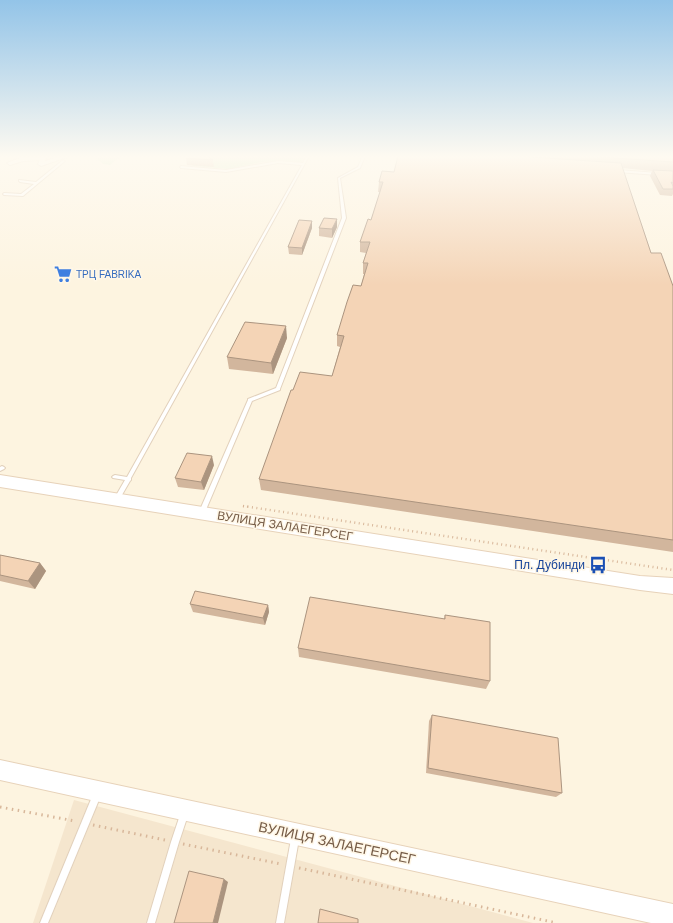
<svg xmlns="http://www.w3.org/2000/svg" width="673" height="923" viewBox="0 0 673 923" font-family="Helvetica,sans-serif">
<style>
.residential{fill:#f5e6ce}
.green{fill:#cdebbe}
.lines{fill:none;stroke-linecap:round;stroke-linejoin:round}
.lane-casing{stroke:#e2d1bc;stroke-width:2}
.street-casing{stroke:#e2d1bc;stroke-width:2}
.secondary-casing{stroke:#e7d2b9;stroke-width:2}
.path-far2{stroke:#d8b79a;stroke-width:2;stroke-dasharray:1 3;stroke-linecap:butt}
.path-far1{stroke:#d8b79a;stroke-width:2.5;stroke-dasharray:1 3.5;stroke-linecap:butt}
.path{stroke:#d8b79a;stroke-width:3;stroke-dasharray:1.5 4.5;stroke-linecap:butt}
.lane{fill:#fff;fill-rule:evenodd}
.street{fill:#fff;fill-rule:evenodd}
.secondary{fill:#fff;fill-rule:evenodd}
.wall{fill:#d2b69d}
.shaded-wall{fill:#ab947f}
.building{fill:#f4d4b6;stroke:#ab947f}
.labels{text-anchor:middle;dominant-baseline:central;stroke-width:3;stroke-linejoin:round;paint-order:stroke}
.far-shop-label{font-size:10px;fill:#366cbe;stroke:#fff7e7;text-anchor:start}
.street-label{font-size:12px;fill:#755b46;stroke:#fff7e7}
.transit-label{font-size:12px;fill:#164399;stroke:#fff7e7;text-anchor:end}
.near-street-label{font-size:14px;fill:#755b46;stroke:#fff7e7}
</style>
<rect width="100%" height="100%" fill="#fdf4e0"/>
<polygon class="residential" points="74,800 533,923 33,923"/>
<g class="green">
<polygon points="99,156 121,156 110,165 103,164 96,158"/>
<polygon points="197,156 304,156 301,163 279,161 262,162 229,169 193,166 190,163"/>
</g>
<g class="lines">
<g class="lane-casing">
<g id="lane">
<polygon points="363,156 365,156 360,168 340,178 346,218 280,389 280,390 252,401 205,512 204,514 200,514 199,512 248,400 248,399 276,388 342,218 338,178 358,167"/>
<polygon points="306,157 308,158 131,478 131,480 130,481 119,500 115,500 114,499 125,480 113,478 112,477 113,476 115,475 127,477 302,165 278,163 226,172 181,168 180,167 181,166 226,170 278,161 303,163"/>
<polygon points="63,160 65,161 23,196 4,195 3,194 4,193 21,194 34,184 20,182 19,181 19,180 36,182"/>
<polygon points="618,170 658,173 659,174 658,175 617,172 617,170"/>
<polygon points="2,466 4,467 5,468 4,469 0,471 0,467"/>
<polygon points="97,791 100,792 101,795 48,923 40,923 94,792"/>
<polygon points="184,811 187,812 188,815 179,842 155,923 147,923 171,842 181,812"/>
<polygon points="295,835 298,836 299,839 284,923 276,923 291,839 292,836"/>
</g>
</g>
<g class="street-casing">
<polygon id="street" points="43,156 46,158 45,161 62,156 70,156 41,166 38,164 40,160 23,161 10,165 7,163 22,157"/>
</g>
<g class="secondary-casing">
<g id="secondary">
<polygon points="0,475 640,576 673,578 673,594 640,590 0,487"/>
<polygon points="0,760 673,904 673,923 651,923 0,780"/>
</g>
</g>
<polyline class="path-far2" points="243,506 250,507"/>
<polyline class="path-far1" points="243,506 673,570"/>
<g class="path">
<polyline points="0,807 75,821"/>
<polyline points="93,825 165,840"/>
<polyline points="183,844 281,864"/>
<polyline points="299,868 557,923"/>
</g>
<use href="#lane" class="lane"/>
<use href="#street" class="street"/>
<use href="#secondary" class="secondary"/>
</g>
<g class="wall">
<polygon points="398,156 673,156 673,194 672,196 660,195 650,176 652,171 622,168 651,253 673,286 673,552 261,490 259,479 293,390 332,376 340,347 337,346 337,335 361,286 364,274 363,274 363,263 366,253 360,252 360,242 371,220 380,192 378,192 379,182 394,172"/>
<polygon points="186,158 213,160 214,167 187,165"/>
<polygon points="312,221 312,228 302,255 289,254 288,247"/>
<polygon points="337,227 332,238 319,236 319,228"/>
<polygon points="287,338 273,374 229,369 227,357"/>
<polygon points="214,465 204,490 178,487 175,478"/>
<polygon points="0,555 40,563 46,571 35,589 0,581"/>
<polygon points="190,604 268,605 269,612 265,625 193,612"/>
<polygon points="445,615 490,681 486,689 299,657 298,648 444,619"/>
<polygon points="432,715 562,793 556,797 426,773 429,721"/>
</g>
<g class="shaded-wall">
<polygon points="337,219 337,227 332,238 332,229"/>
<polygon points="312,221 312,228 302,255 302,248"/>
<polygon points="286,326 287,338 273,374 271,363"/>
<polygon points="212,456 214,465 204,490 201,482"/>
<polygon points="40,563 46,571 35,589 28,581"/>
<polygon points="268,605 269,612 265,625 263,618"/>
<polygon points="224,879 228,882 218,923 213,923"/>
</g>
<g class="building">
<polygon points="188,156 207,156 213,160 186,158"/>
<polygon points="398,156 516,156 621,163 651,253 661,253 673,286 673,540 259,479 291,390 293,390 300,372 332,376 344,336 337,335 347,302 353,285 361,286 368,263 363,263 370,242 360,242 368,219 371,220 383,182 379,182 382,171 394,172"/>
<polygon points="587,156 673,156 673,162"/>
<polygon points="653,170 673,171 673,183 671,182 673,186 673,189 663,189"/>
<polygon points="324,218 337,219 332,229 319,228"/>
<polygon points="299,220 312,221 302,248 288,247"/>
<polygon points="245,322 286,326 271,363 227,357"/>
<polygon points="187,453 212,456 201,482 175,478"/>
<polygon points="0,555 40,563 28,581 0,575"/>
<polygon points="195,591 268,605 263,618 190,604"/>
<polygon points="310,597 445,619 445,615 490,622 490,681 298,648"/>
<polygon points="432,715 558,738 562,793 428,768"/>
<polygon points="189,871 224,879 213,923 174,923"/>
<polygon points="320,909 358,919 358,923 318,923"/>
</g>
<linearGradient id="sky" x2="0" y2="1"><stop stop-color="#93c4e8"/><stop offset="0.55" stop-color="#fefaf1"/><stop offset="1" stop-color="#fefaf1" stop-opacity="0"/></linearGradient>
<rect width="673" height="285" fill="url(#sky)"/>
<defs>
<g id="supermarket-bare" transform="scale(1.38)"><path d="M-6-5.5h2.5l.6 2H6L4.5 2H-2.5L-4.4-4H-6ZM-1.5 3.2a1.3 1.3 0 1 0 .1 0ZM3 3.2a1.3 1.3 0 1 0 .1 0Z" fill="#3f7fe0" stroke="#fff7e7" stroke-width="2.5" paint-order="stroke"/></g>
<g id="bus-bare" transform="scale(1.38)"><path d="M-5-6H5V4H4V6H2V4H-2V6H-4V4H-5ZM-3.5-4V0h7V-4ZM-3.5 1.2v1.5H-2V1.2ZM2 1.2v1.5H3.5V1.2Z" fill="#1a4fb4" stroke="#fff7e7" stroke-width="2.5" paint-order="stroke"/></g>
</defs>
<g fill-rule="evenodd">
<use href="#supermarket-bare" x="63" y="274"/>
<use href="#bus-bare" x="598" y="565"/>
</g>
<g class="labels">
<g class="far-shop-label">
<text x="76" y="274">ТРЦ FABRIKA</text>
</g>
<g class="street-label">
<text transform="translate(285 526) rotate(9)">ВУЛИЦЯ ЗАЛАЕГЕРСЕГ</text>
</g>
<g class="transit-label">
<text x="585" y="565">Пл. Дубинди</text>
</g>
<g class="near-street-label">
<text transform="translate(337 843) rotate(12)">ВУЛИЦЯ ЗАЛАЕГЕРСЕГ</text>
</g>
</g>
</svg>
